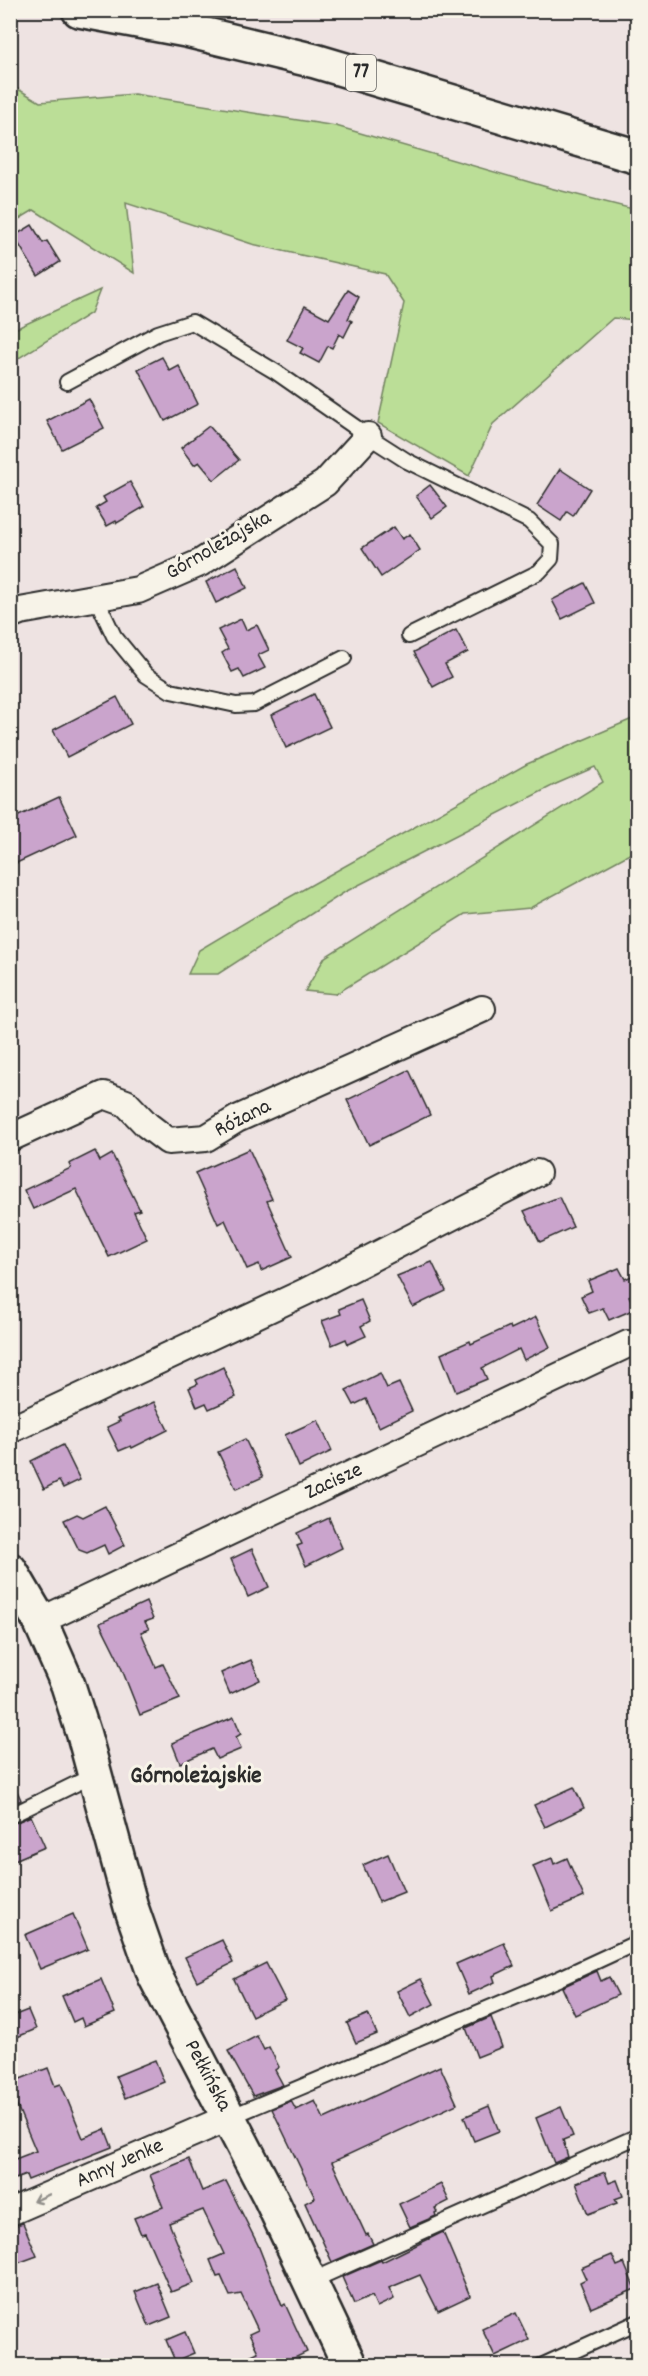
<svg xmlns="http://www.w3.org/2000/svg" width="648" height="2376" viewBox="0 0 648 2376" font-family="Dekko,sans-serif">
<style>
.green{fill:#bbde97;stroke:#738461;stroke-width:1.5}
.building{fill:#caa4cc;stroke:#2b2b2b;stroke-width:1.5}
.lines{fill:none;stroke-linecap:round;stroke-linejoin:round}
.lane-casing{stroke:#2b2b2b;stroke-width:18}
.street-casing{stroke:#2b2b2b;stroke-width:30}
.secondary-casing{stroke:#2b2b2b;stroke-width:38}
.primary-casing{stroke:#2b2b2b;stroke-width:38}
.lane{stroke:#f7f3e8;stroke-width:14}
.street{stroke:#f7f3e8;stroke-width:26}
.secondary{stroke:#f7f3e8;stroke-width:33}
.primary{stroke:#f7f3e8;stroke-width:33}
.oneway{stroke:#918f8a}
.labels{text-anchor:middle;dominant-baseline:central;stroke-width:6;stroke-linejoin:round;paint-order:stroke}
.shield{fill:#f7f3e8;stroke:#686764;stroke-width:1.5}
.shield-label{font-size:21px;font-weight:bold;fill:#2b2b2b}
.street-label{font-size:22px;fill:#2b2b2b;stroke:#f7f3e8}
.neighbourhood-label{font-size:24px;font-weight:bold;fill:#2b2b2b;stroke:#f7f3e8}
</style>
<rect width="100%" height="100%" fill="#eee3e2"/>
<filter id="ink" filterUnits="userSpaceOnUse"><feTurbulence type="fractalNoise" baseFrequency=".0167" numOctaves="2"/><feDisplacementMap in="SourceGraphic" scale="12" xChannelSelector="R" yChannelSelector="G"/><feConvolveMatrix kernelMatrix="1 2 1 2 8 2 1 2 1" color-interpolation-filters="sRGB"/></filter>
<g filter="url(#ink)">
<g class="green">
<polygon points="11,85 40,102 134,94 336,126 550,188 637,210 637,320 613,318 493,424 469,476 378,423 404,303 385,274 252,244 126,203 134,273 34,210 11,224"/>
<polygon points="100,290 91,313 11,363 11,321 15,329"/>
<polygon points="637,717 637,850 530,908 465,914 336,994 305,991 325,957 603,782 595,767 556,784 345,892 218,974 188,974 199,950 263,912 527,764"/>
</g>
<g class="building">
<polygon points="32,225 43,243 47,241 60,262 38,276 14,236"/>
<polygon points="348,290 359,297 348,319 352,321 344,337 339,334 332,348 328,346 319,363 300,353 303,348 287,340 305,306 329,319"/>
<polygon points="162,357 170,371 179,366 198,404 165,421 138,369"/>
<polygon points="89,399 104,428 62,449 47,421"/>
<polygon points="209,426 239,460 214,480 199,462 194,465 181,448"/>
<polygon points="560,469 590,489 573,516 567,512 561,521 537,505"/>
<polygon points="130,482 144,507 117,523 116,521 107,526 96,508 106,502 103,497"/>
<polygon points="430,485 447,507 432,518 416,496"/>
<polygon points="394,527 402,539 410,534 420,550 381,577 362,548"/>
<polygon points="237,566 247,588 216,603 206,582"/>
<polygon points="585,583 595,603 562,619 552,600"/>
<polygon points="241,619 246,630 257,625 269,650 258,655 265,668 244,678 239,669 232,672 222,653 228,649 218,630"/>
<polygon points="456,630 468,652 445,664 452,677 433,687 414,652"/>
<polygon points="314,694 330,727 286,748 271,715"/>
<polygon points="117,697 131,724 67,757 53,730"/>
<polygon points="59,797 77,835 10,866 10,820"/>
<polygon points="409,1070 430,1115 369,1145 347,1100"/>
<polygon points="249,1149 272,1199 267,1201 292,1257 261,1271 259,1264 247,1269 225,1220 218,1224 195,1173"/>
<polygon points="95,1151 100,1161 112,1154 140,1210 134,1212 147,1239 109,1257 76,1189 33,1209 24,1190 71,1168 69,1164"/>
<polygon points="559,1197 573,1227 540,1242 524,1211"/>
<polygon points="432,1262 446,1291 413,1307 397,1276"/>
<polygon points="619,1268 625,1279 632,1276 638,1287 638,1292 629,1296 635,1309 609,1320 603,1308 589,1313 581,1296 592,1291 588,1281"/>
<polygon points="361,1300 370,1321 361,1326 366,1336 348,1344 346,1339 332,1345 322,1321 341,1314 339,1309"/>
<polygon points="536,1317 550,1347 524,1360 519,1349 482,1368 487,1379 456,1392 441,1354 470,1341 471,1344 510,1326 511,1329"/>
<polygon points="223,1367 236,1397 209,1409 206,1403 197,1407 189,1388 198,1384 196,1380"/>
<polygon points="380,1373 387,1388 399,1383 412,1411 379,1427 366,1399 354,1405 346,1390"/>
<polygon points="154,1402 168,1430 132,1448 131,1446 119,1451 107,1427 120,1421 118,1418"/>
<polygon points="318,1420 332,1451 299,1467 285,1435"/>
<polygon points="245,1439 263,1477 236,1489 218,1452"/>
<polygon points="63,1445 80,1480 63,1488 59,1481 44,1489 31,1461"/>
<polygon points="105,1506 125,1545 108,1554 104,1545 87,1553 79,1550 64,1520 77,1514 83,1517"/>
<polygon points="329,1518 342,1548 306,1566 297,1546 302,1544 297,1533"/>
<polygon points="252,1549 269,1587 248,1597 231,1559"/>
<polygon points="146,1602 153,1619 145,1622 149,1629 141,1632 156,1667 163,1664 180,1699 140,1715 117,1657 100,1623"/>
<polygon points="251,1660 260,1680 230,1694 221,1673"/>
<polygon points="234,1717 241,1734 236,1737 241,1749 217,1759 212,1749 180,1763 172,1743"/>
<polygon points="10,1775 21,1800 10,1806"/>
<polygon points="574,1787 584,1808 545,1827 534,1805"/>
<polygon points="31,1816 45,1847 10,1862 10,1825"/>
<polygon points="388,1854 404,1892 379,1902 363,1865"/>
<polygon points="552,1858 554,1864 567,1858 584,1897 552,1911 533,1866"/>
<polygon points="73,1914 88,1949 40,1969 25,1935"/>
<polygon points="222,1940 233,1963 197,1981 185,1957"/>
<polygon points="504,1943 514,1966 493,1976 495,1982 469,1994 456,1964"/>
<polygon points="266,1963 285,2000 252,2016 234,1979"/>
<polygon points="597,1971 601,1981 609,1977 618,1995 575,2015 562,1987"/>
<polygon points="101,1979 115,2013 84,2026 81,2018 73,2022 62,1996"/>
<polygon points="421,1979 434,2004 410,2017 397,1991"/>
<polygon points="28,2010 36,2029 10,2040 10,2017"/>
<polygon points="368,2014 377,2034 356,2043 347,2023"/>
<polygon points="491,2017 502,2047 477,2057 466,2028"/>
<polygon points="257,2036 264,2050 269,2047 279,2067 275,2070 283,2085 253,2096 228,2051"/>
<polygon points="155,2060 164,2082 125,2098 116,2076"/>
<polygon points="440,2066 457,2104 332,2162 366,2235 368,2234 373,2244 332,2262 305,2203 315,2198 272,2109 291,2101 296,2110 315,2101 324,2119"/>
<polygon points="48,2068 55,2086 61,2084 83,2138 105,2129 112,2147 28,2180 26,2175 10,2181 10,2161 36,2151 10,2089 10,2083"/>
<polygon points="489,2106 499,2131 474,2141 464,2117"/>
<polygon points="561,2107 573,2136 563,2140 568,2157 554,2163 536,2118"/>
<polygon points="189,2159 202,2191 226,2181 258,2245 282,2306 285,2304 307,2352 278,2366 228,2366 258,2352 249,2334 258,2330 241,2294 230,2296 221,2276 217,2277 210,2260 224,2254 203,2210 169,2223 194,2283 171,2292 145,2233 141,2234 134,2218 163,2207 150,2175"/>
<polygon points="605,2172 609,2183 617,2180 623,2196 615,2199 617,2203 588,2214 576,2183"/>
<polygon points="441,2184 449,2201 435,2208 437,2212 435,2213 436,2216 410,2227 399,2204"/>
<polygon points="23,2223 37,2256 10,2266 10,2227"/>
<polygon points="443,2232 470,2296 438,2311 420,2275 389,2288 394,2299 377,2307 372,2296 354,2304 342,2277 381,2260 382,2262"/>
<polygon points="612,2255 617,2266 624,2263 635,2289 591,2308 580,2282 586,2279 581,2268"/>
<polygon points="157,2283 171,2317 149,2326 135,2292"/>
<polygon points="516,2313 529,2340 495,2356 482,2329"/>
<polygon points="185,2332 194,2353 175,2361 166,2340"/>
</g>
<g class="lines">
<g class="lane-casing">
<g id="lane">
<polyline points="67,382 158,333 192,322 276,372 368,436 407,461 529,521 552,544 551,559 539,572 409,636"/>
<polyline points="96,598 114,636 146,675 171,691 236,705 254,704 344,658"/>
<polyline points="10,1816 94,1775"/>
<polyline points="230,2117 558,1979 638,1942"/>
<polyline points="309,2282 638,2136"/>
<polyline points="541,2366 638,2322"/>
</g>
</g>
<g class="street-casing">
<g id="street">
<polyline points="10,615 20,611 138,590 200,563 325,483 368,436"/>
<polyline points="10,1138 104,1095 126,1103 147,1125 168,1141 206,1138 237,1119 482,1009"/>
<polyline points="10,1430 305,1292 537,1173"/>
<polyline points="40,1621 628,1344"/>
<polyline points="10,2212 230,2117"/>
</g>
</g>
<g class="secondary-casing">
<polyline id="secondary" points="10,1570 40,1621 68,1685 84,1735 131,1907 155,1976 270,2197 350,2366"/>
</g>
<g class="primary-casing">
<polyline id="primary" points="79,10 186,30 315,61 638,157"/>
</g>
<use href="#lane" class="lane"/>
<use href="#street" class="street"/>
<use href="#secondary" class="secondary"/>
<use href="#primary" class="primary"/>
</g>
<defs><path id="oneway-shaft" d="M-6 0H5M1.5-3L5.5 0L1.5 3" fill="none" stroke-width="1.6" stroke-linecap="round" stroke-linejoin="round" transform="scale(1.5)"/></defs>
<use class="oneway" href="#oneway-shaft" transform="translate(41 2198) rotate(156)"/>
</g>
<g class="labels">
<rect class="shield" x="346" y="55" width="30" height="36" rx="4.5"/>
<g class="shield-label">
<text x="361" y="73">77</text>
</g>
<g class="street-label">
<text transform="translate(219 546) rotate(-30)">Górnoleżajska</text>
<text transform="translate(243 1119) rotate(-27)">Różana</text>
<text transform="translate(334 1482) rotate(-25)">Zacisze</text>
<text transform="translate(207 2076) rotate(62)">Pełkińska</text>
<text transform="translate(120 2164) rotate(-24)">Anny Jenke</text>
</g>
<g class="neighbourhood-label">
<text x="196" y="1777">Górnoleżajskie</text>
</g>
</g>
<rect width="648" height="2376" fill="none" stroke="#f7f3e8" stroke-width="36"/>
<rect x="18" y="18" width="612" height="2340" fill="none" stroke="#2b2b2b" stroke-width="2" filter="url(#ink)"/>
</svg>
